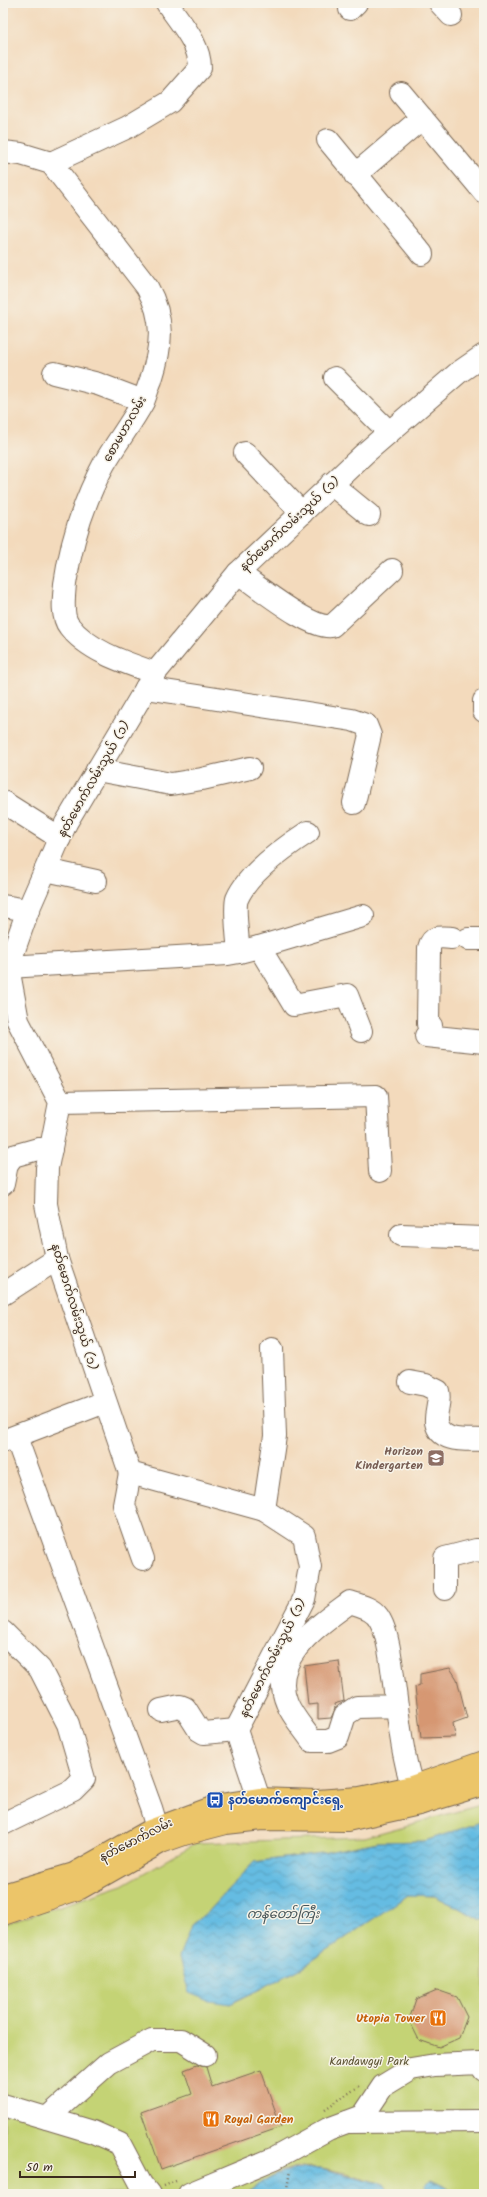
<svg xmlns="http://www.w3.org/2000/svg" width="487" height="2197" viewBox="0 0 487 2197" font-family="Kalam,'Noto Sans Myanmar',sans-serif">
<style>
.park{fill:#c4d375;stroke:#807e4a}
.water{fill:url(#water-waves);stroke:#507380}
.building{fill:#d69772}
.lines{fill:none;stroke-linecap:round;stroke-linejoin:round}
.minor-casing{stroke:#7b6855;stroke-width:24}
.major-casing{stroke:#7b6855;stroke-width:24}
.path{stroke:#7b6855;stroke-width:2.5;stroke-dasharray:1 3;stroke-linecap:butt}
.minor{stroke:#fff;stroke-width:22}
.major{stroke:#ecc569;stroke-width:22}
.labels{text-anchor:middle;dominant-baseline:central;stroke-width:3;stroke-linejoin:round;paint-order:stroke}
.street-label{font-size:12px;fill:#3b2a1e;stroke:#f7f3e8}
.education-label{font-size:12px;font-weight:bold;fill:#785e54;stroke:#f7f3e8;text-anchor:end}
.transit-label{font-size:12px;font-weight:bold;fill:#164399;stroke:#f7f3e8;text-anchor:start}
.food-label{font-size:12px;font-weight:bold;fill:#c56008;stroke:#f7f3e8;text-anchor:end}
.park-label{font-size:12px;fill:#5d5434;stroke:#f7f3e8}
.water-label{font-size:13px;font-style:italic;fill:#485659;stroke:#f7f3e8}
</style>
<defs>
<pattern id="water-waves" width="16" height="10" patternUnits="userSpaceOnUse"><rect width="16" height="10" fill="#65bce2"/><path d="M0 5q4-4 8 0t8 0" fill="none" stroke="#5499b7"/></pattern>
</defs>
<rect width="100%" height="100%" fill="#f7f3e8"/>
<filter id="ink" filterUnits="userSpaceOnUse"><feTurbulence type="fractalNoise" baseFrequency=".025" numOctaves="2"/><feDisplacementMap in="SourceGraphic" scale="8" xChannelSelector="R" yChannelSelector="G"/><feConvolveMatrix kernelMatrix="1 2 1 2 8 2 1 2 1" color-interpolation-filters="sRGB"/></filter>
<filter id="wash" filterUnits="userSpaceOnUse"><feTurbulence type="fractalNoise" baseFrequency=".012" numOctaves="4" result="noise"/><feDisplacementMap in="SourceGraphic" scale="16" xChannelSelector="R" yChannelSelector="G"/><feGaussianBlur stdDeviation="0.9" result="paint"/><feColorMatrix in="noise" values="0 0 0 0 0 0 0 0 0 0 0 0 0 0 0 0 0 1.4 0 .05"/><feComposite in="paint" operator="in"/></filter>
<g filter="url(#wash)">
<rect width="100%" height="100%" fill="#f3dabc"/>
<path class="park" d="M484 1804V1821L425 1841 378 1842 322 1853 254 1862 210 1910 191 1925 230 2004 300 1969 408 1895 435 1896 484 1921V2194H460L431 2180 426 2184 425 2193 395 2194 389 2192 384 2184C354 2176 317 2161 285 2170 271 2174 257 2185 246 2194H3V1925L123 1885 196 1843 365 1837Z"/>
<g class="water">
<polygon points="484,1821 484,1921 435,1896 408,1895 300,1969 230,2004 209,2001 189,1993 179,1958 191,1925 210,1910 254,1862 322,1853 378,1842 425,1841"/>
<path d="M319 2168 384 2184 389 2192 395 2194H246C273 2172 285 2169 319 2168Z"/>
<polygon points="431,2180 460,2194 423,2194 426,2184"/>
</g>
<g id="blocks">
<g class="building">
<polygon points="339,1661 344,1701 334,1704 335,1709 331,1718 318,1719 318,1704 308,1705 304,1666"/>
<polygon points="450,1668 457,1679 467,1718 453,1723 455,1737 421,1738 415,1687 420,1685 420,1674"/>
<polygon points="437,1990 457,1997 467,2017 459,2038 439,2047 419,2040 409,2020 416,1999"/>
<polygon points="197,2065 206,2067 212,2087 261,2070 281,2127 161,2169 141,2112 192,2094 184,2070"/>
</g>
</g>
</g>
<g filter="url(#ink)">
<use href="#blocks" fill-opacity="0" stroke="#7b6855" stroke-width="1"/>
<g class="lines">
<g class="minor-casing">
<g id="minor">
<polyline points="440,3 451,15"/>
<polyline points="350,9 356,3"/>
<polyline points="401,93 484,192"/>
<polyline points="328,140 422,254"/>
<path d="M3 152 21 154 51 163 147 287C165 319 162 346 151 380 148 387 146 395 143 402 131 424 116 443 104 464 84 501 71 543 65 584 64 596 61 616 69 626 88 651 126 663 155 673"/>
<path d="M51 163 128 127 170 102 200 68C200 43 180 23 167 3"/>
<polyline points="355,175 422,118"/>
<polyline points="54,373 98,384 143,401"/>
<polyline points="335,378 389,432"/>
<polyline points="245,453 302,513"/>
<polyline points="331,484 369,515"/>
<path d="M238 573C258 586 310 630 332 626L392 570"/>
<polyline points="146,688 352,720 366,725 370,735 354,803"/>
<polyline points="484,701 484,711"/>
<polyline points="97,770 171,784 202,779 250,768"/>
<polyline points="3,802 60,838"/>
<polyline points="46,870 96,881"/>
<polyline points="3,906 28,910"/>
<polyline points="468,939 484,939"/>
<polyline points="259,947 363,916"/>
<polyline points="239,952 259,947 294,1005 347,995 361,1031"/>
<path d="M8 967 228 954 239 952C238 942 234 907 237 899 248 873 285 847 308 832"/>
<polyline points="426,1036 484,1042"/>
<path d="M430 1036 431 1026 428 1024 429 948C432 935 441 937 452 938"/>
<polyline points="60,1102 376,1096 380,1171"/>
<polyline points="3,1184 7,1164 13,1156 38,1149 51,1149"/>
<polyline points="401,1235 484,1238"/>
<polyline points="3,1294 57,1259"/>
<path d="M410 1382 426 1385 438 1391C441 1402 435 1412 436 1422 440 1444 468 1439 484 1440"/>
<polyline points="16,1437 151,1808 157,1828"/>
<polyline points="3,1441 105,1402"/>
<polyline points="130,1473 124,1505 143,1559"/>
<polyline points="264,1510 275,1436 272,1349"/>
<polyline points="445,1589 445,1558 476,1550 484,1551"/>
<polyline points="3,1632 40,1669 68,1724 84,1779 73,1790 3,1824"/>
<path d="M397 1706 357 1707 345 1715 338 1737 328 1741H312C304 1729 292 1716 287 1703 268 1658 319 1625 350 1602 361 1606 374 1608 380 1620 388 1634 391 1660 393 1676 399 1719 402 1765 419 1804"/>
<polyline points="161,1710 180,1706 185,1708 199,1730 204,1733 236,1730"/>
<polyline points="262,1817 259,1799 236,1730 304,1599 310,1567 304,1536 264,1510 130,1473 57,1259 46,1204 47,1168 60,1102 18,1021 8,967 28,910 66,823 155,673 238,573 364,454 458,373 484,355"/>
<polyline points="3,2105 93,2132 120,2144 141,2184 149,2194"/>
<polyline points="47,2118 109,2063 152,2040 181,2040 205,2055"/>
<polyline points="348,2122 484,2121"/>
<polyline points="189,2194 275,2158 328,2129 363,2116 383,2086 411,2069 435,2065 480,2063 484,2070"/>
</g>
</g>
<g class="major-casing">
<g id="major">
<polyline points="3,1895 74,1874 150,1831 220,1805 259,1799 317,1801 360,1798 412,1787 484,1762"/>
<polyline points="3,1914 80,1888 161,1842 184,1834 226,1823 262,1819 347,1820 419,1804 484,1784"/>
</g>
</g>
<g class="path">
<polyline points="325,2109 361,2085"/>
<polyline points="164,2186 176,2181"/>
<polyline points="286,2194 290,2171"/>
</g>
<use href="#minor" class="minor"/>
<use href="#major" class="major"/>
</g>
</g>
<defs>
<g id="school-square" transform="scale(0.9)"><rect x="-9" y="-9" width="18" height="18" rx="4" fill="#8d6e63" stroke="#f7f3e8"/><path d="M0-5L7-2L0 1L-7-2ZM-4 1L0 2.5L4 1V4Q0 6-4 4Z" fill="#fff"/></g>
<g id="bus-square" transform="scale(0.9)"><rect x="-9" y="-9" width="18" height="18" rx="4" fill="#1a4fb4" stroke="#f7f3e8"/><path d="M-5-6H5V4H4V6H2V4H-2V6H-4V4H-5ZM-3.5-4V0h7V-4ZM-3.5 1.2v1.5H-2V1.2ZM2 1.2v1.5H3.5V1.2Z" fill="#fff"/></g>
<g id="restaurant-square" transform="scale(0.9)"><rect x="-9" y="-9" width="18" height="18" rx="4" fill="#e8710a" stroke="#f7f3e8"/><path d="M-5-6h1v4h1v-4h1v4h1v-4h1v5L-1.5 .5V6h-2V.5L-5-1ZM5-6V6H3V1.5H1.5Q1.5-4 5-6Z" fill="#fff"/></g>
</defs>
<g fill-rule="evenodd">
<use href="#school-square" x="436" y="1458"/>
<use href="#bus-square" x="215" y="1800"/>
<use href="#restaurant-square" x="438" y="2018"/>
<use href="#restaurant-square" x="211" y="2119"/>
</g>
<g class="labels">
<g class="street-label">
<text transform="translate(125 429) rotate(-60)">စောမဟာလမ်း</text>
<text transform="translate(290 524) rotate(-43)">နတ်မောက်လမ်းသွယ် (၁)</text>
<text transform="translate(94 779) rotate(-60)">နတ်မောက်လမ်းသွယ် (၁)</text>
<text transform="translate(74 1307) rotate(73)">နတ်မောက်လမ်းသွယ် (၁)</text>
<text transform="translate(273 1658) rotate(-63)">နတ်မောက်လမ်းသွယ် (၁)</text>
<text transform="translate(136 1840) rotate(-27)">နတ်မောက်လမ်း</text>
</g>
<g class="education-label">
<text x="423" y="1451">Horizon<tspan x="423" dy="14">Kindergarten</tspan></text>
</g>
<g class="transit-label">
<text x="228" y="1800">နတ်မောက်ကျောင်းရှေ့</text>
</g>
<g class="food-label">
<text x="425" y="2018">Utopia Tower</text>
<text x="224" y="2119" text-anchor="start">Royal Garden</text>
</g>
<g class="park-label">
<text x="369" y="2061">Kandawgyi Park</text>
</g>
<g class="water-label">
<text x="283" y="1914">ကန်တော်ကြီး</text>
</g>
</g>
<rect width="487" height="2197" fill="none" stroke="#f7f3e8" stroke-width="16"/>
<path d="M20 2171v6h115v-6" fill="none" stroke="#3b2a1e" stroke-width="2"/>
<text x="26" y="2171" font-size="12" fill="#3b2a1e" stroke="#f7f3e8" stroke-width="3" paint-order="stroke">50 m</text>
</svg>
